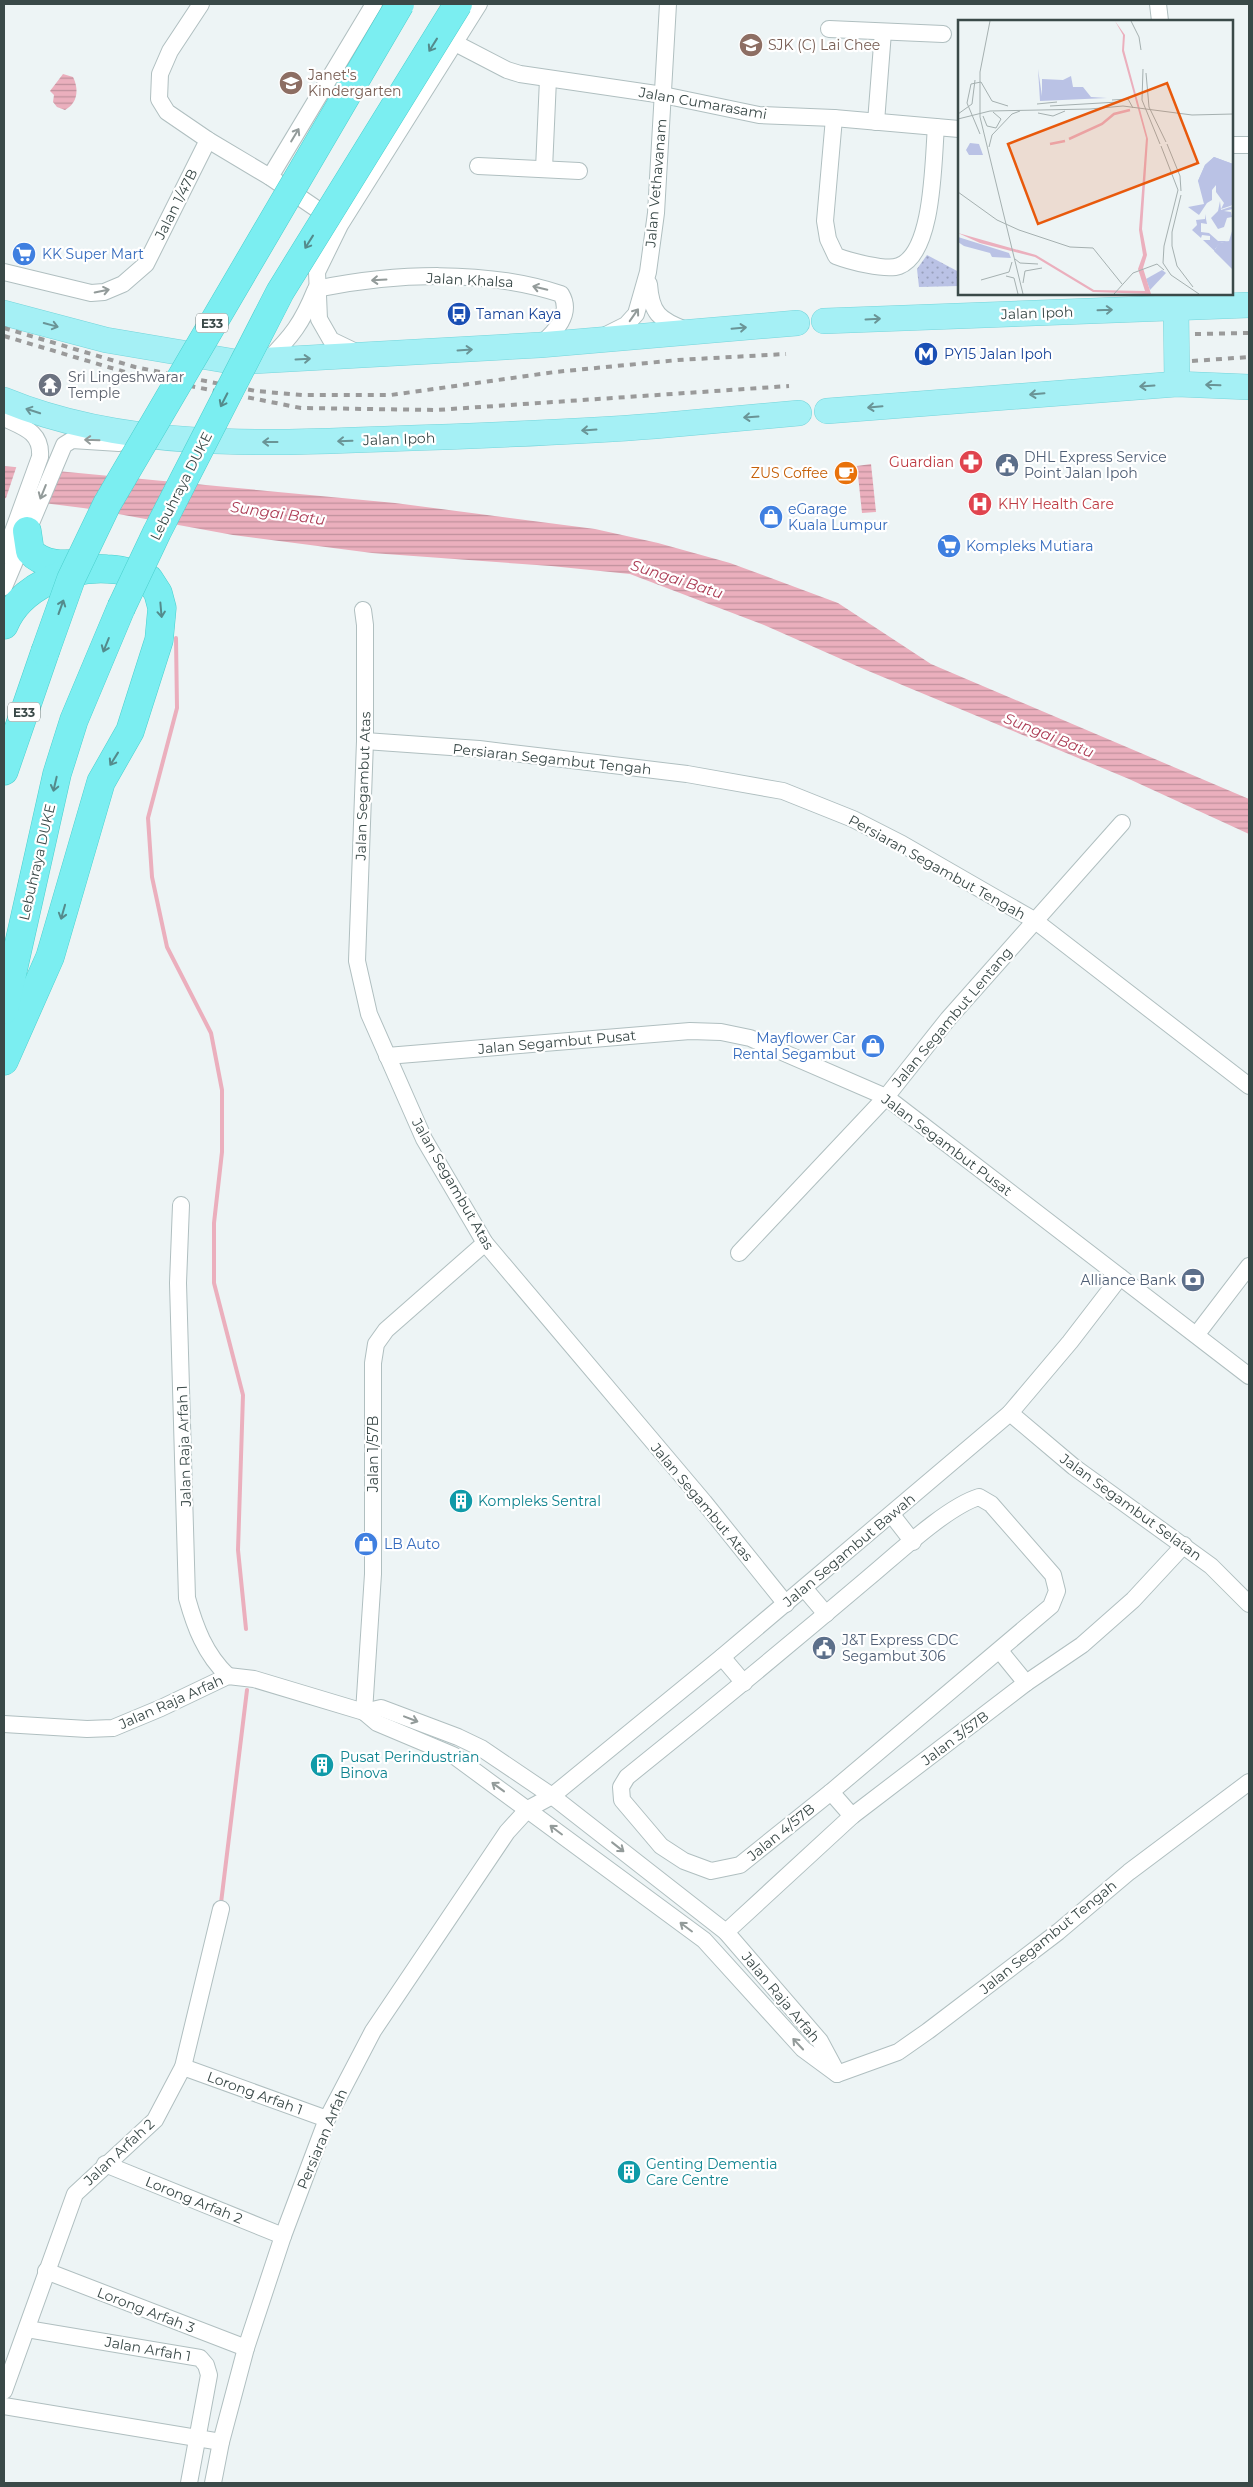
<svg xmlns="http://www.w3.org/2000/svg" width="1253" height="2487" viewBox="0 0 1253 2487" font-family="Montserrat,sans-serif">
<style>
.grass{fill:url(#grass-dots)}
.water{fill:url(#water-rules)}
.pier{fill:#edf4f5}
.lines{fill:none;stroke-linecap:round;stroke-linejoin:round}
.stream{stroke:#ebafbd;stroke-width:4}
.minor-casing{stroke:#b0bfc0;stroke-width:18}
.primary-casing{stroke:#75d4da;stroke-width:26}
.motorway-casing{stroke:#4bd0ce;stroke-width:29}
.minor{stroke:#fff;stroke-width:16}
.primary{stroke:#a5f0f5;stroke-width:25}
.motorway{stroke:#7beef1;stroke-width:28}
.rail{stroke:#9a9a9a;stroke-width:4;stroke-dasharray:6 6;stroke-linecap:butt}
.motorway-bridge-casing{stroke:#4bd0ce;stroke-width:29;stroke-linecap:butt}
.motorway-bridge{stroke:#7beef1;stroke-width:28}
.oneway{stroke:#548b8c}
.oneway2{stroke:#939b9a}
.oneway3{stroke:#6a9496}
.labels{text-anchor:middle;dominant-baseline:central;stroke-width:4.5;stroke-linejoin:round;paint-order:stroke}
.shield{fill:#fff;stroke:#75807f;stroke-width:1}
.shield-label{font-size:12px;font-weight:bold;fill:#3a4948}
.education-label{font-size:14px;fill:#785e54;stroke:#fff;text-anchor:start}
.street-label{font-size:14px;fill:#3a4948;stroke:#fff}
.shop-label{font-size:14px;fill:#366cbe;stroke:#fff;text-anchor:start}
.transit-label{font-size:14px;fill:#164399;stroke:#fff;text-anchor:start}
.worship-label{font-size:14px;fill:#5b616d;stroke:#fff;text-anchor:start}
.service-label{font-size:14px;fill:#4e5e75;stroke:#fff;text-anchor:start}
.health-label{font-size:14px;fill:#be3a42;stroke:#fff;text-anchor:end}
.food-label{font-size:14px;fill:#c56008;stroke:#fff;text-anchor:end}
.culture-label{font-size:14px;fill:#0d838f;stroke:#fff;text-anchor:start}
.water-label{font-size:15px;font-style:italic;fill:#ac3c55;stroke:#fff}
.inset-river{fill:none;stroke:#ebafbd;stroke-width:2.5}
.inset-road{fill:none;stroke:#a5b0b0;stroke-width:1}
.view{fill:#e8590c;fill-opacity:0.15;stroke:#e8590c;stroke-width:2.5}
.inset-edge{fill:none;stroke:#3a4948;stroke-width:2.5}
</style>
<defs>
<pattern id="grass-dots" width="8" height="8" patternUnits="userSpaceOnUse" patternTransform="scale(1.25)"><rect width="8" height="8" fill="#bac2e5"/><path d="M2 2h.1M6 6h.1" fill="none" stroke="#98a0bc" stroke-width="1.8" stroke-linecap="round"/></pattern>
<pattern id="water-rules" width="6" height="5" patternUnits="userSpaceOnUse" patternTransform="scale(1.25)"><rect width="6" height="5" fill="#ebafbd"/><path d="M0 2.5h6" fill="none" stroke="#bf909c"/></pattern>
</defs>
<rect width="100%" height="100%" fill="#edf4f5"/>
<polygon class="grass" points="927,255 959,272 959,286 919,287 917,269"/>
<g class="water">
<path d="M63 74 73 77C79 89 78 103 65 110L57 107 53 102 54 95 50 91Z"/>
<polygon points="871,464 876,512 862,513 857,466"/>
<polygon points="4,466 395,503 595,529 658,543 730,563 838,603 931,664 1249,799 1249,834 1129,779 866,670 764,625 630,574 551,566 372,553 233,535 91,509 4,498"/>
</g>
<polygon class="pier" points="17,465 57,469 43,506 5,501"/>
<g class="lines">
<g class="stream">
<polyline points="176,638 177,708 148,818 152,877 167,947 211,1033 222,1090 222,1152 214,1223 214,1283 243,1395 238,1550 246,1629"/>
<polyline points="221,1903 247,1690"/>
</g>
<g class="minor-casing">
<g id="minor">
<polyline points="201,4 170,51 160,74 159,99 167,112 208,140 270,177 333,220"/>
<polyline points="1158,4 1160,21"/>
<polyline points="829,29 943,34"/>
<polyline points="455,43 507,70 520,74 663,95 759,115 834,118 959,129"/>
<path d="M834 118 825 221 828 239 836 256C849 261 886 271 899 266 934 253 933 160 936 127"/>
<polyline points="876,122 883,32"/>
<polyline points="1232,145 1249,145"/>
<polyline points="478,166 579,171"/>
<polyline points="544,169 548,79"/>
<polyline points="270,177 374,4"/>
<polyline points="4,272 91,293 104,292 123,284 146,264 208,140"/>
<path d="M649 284C651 313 659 320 686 330"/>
<path d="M316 289C395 273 484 269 561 294 573 314 555 332 540 345"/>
<polyline points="606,335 626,325 636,314 648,272 656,213 668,4"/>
<polyline points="358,353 331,340 319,319 317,272 340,225 479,4"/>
<path d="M267 361C292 336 302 323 315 291"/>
<path d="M4 418C23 427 42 432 40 457L4 556"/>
<polyline points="4,587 64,445 72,440 119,443"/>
<polyline points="363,610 365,625 365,741 357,961 369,1014 424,1139 485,1243 704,1502 786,1604"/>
<polyline points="365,741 479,749 588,762 687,774 783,791 853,819 902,844 1034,920 1249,1086"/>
<polyline points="387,1056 690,1031 721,1032 750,1038 886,1097 1249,1376"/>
<path d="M181 1205 178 1283 187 1598C195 1627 205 1654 228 1676"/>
<polyline points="739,1253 886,1097 948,1019 1122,823"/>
<polyline points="1197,1334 1249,1266"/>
<polyline points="1010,1413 1074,1467 1211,1566 1249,1604"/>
<path d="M979 1497 991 1504 1053 1575 1057 1591 1051 1606 831 1792 740 1865 711 1871 684 1861 661 1846 622 1800 621 1787 627 1777C708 1712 788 1646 867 1579 895 1556 946 1507 979 1497Z"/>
<polyline points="892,1515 913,1542"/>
<polyline points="804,1588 826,1614"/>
<polyline points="1000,1651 1026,1683"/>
<polyline points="722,1657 744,1683"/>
<polyline points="364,1712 381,1708 458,1737 481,1748 552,1796 726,1932 820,2041 835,2069"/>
<polyline points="364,1712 373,1574 373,1363 376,1344 386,1330 485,1243"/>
<polyline points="4,1724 87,1729 113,1728 161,1708 228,1676 254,1679 364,1712 377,1723 453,1755 704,1940 803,2049 837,2074"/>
<polyline points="831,1792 852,1816"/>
<polyline points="726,1932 852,1816 1026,1683 1082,1645 1133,1600 1184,1545"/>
<polyline points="183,2067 327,2119"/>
<polyline points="837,2074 898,2052 928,2031 1058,1932 1129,1872 1249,1782"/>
<polyline points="105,2164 283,2236"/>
<polyline points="46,2271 246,2348"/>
<polyline points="27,2329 200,2358 206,2365 209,2375 189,2483"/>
<polyline points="4,2391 75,2194 155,2120 183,2067 221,1909"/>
<polyline points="4,2406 221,2442"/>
<polyline points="213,2483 221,2442 246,2348 283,2236 327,2119 373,2031 507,1832 528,1809 552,1796 722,1657 1010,1413 1070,1342 1120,1277"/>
</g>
</g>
<g class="primary-casing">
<g id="primary">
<polyline points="1176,307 1177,384"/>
<polyline points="4,313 106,340 236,362 540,345 797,323"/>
<polyline points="824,321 1249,305"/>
<path d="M4 400C123 449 259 444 385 439 475 436 565 433 655 426 703 422 751 417 799 413"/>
<polyline points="827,411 1177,384 1249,387"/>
</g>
</g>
<g class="motorway-casing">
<g id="motorway">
<path d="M27 531 30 551C43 566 64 565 82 563"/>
<path d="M4 625C20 587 67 567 107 569 121 569 136 574 149 579L158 593 162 608 159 640 130 731 101 782 50 957 4 1061"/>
<polyline points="4,771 45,652"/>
<polyline points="4,1010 57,774 74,720 121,608"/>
</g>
</g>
<use href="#minor" class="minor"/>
<use href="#primary" class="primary"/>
<use href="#motorway" class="motorway"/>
<g class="rail">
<polyline points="4,328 135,367 256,391 302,395 391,395 555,372 678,360 786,354"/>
<polyline points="1195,334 1249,333"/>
<polyline points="4,336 135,375 301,408 436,410 789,386"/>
<polyline points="1192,361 1249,357"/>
</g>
<g class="motorway-bridge-casing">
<g id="motorway-bridge">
<polyline points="121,608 157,532 280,292 458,4"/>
<polyline points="45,652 71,579 107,504 400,4"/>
</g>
</g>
<use href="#motorway-bridge" class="motorway-bridge"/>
</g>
<defs><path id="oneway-shaft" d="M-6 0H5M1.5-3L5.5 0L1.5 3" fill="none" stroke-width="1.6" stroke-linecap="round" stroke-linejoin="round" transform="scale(1.25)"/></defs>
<g class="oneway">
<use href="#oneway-shaft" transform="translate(433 45) rotate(122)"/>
<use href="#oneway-shaft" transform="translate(309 242) rotate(122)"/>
<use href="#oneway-shaft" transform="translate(224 400) rotate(117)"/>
<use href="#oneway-shaft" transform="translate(61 607) rotate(-70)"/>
<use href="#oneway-shaft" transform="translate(161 610) rotate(85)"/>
<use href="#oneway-shaft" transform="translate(106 645) rotate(112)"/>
<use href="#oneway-shaft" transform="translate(114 759) rotate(122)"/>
<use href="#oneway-shaft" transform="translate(55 784) rotate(103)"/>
<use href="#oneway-shaft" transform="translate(63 912) rotate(106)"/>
</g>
<g class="oneway2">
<use href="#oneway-shaft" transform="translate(295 135) rotate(-59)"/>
<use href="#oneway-shaft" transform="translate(379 280) rotate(177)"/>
<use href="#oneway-shaft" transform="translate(540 288) rotate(-167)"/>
<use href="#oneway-shaft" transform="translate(102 291) rotate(-12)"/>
<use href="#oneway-shaft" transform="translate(634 315) rotate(-55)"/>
<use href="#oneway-shaft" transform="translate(92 440) rotate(-178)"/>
<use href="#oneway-shaft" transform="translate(43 492) rotate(112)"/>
<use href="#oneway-shaft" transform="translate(411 1719) rotate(21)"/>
<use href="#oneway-shaft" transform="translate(498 1787) rotate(-144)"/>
<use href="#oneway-shaft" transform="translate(556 1830) rotate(-143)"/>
<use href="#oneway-shaft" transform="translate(618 1847) rotate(38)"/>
<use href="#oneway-shaft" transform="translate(686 1927) rotate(-143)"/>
<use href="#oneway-shaft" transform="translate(798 2044) rotate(-133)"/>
</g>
<g class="oneway3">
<use href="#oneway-shaft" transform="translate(1105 310) rotate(-2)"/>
<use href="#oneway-shaft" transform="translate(873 319) rotate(-3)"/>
<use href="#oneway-shaft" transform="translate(51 325) rotate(15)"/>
<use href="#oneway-shaft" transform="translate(739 328) rotate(-5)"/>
<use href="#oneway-shaft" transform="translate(465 350) rotate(-4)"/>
<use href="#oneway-shaft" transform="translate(303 359) rotate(-3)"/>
<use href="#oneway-shaft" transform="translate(1213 385) rotate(-178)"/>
<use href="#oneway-shaft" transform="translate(1147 386) rotate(176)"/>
<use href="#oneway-shaft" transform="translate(1037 394) rotate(175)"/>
<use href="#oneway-shaft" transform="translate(875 407) rotate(175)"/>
<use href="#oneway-shaft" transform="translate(33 411) rotate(-162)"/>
<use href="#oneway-shaft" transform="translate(751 417) rotate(176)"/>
<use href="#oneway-shaft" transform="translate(589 430) rotate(176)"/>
<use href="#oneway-shaft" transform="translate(345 441) rotate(178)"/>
<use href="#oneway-shaft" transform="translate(270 442) rotate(-180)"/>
</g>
<defs>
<g id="school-disc" transform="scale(1.25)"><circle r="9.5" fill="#8d6e63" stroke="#fff"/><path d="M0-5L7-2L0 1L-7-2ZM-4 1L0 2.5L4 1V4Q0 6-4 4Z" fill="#fff"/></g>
<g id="supermarket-disc" transform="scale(1.25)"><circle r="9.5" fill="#3f7fe0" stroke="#fff"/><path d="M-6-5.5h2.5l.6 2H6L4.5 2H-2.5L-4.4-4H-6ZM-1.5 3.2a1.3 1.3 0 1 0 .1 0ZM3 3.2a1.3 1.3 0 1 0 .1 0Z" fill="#fff"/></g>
<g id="bus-disc" transform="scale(1.25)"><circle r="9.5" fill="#1a4fb4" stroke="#fff"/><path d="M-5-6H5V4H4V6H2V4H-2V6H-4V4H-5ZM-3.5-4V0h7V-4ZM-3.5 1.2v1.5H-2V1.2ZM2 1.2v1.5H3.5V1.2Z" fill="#fff"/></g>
<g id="metro-disc" transform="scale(1.25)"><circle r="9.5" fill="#1a4fb4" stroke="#fff"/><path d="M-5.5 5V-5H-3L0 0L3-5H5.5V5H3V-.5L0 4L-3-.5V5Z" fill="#fff"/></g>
<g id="temple-disc" transform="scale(1.25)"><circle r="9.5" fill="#6b7280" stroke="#fff"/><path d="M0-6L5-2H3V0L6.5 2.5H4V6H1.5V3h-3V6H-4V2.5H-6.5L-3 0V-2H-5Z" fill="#fff"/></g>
<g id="pharmacy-disc" transform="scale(1.25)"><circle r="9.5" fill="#e0444e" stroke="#fff"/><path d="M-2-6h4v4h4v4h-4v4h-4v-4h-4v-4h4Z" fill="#fff"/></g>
<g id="civic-disc" transform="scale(1.25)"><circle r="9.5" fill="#5c6f8a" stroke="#fff"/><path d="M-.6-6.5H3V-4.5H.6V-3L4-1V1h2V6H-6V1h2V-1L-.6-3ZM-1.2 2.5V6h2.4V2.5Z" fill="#fff"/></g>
<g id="cafe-disc" transform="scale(1.25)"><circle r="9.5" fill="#e8710a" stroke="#fff"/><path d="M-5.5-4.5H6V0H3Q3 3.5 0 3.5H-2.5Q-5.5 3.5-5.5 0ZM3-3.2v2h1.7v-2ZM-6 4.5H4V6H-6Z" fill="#fff"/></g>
<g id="hospital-disc" transform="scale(1.25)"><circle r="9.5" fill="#e0444e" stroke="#fff"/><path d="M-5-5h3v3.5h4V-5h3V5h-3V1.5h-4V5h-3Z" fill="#fff"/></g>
<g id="shop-disc" transform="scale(1.25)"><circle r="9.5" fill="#3f7fe0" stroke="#fff"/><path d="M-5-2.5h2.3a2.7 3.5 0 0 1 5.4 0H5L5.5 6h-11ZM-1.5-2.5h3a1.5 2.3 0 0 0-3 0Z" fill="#fff"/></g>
<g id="bank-disc" transform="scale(1.25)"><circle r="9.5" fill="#5c6f8a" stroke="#fff"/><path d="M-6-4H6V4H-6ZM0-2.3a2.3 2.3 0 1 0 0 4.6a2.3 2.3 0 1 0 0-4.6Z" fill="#fff"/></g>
<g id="building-disc" transform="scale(1.25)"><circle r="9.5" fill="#0f9aa8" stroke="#fff"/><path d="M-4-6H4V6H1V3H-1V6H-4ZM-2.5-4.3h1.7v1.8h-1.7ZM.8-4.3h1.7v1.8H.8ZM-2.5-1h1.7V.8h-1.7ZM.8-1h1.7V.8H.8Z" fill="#fff"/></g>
</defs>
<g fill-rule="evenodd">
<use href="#school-disc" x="751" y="45"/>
<use href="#school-disc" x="291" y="83"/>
<use href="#supermarket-disc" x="24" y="254"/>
<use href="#bus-disc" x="459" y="314"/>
<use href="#metro-disc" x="926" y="354"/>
<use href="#temple-disc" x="50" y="385"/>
<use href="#pharmacy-disc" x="971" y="462"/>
<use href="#civic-disc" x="1007" y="465"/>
<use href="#cafe-disc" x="846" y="473"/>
<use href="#hospital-disc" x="980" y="504"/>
<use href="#shop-disc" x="771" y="517"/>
<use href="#supermarket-disc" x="949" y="546"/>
<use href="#shop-disc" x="873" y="1046"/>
<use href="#bank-disc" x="1193" y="1280"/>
<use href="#building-disc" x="461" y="1501"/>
<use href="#shop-disc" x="366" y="1544"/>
<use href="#civic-disc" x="824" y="1648"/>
<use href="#building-disc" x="322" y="1765"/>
<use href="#building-disc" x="629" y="2172"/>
</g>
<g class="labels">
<g class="shield">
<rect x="196" y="313.5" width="32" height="19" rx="4"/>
<rect x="8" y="702.5" width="32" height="19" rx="4"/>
</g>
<g class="shield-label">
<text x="212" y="323">E33</text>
<text x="24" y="712">E33</text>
</g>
<g class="education-label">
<text x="768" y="45">SJK (C) Lai Chee</text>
<text x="308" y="75">Janet's<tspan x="308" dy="16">Kindergarten</tspan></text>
</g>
<g class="street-label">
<text transform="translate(703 103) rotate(10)">Jalan Cumarasami</text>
<text transform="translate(656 183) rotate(-85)">Jalan Vethavanam</text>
<text transform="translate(176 204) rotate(-63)">Jalan 1/47B</text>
<text transform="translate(470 280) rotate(3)">Jalan Khalsa</text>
<text transform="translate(1037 313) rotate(-2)">Jalan Ipoh</text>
<text transform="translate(399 439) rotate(-2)">Jalan Ipoh</text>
<text transform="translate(181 486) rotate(-63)">Lebuhraya DUKE</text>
<text transform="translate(552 759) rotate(6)">Persiaran Segambut Tengah</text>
<text transform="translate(363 786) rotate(-88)">Jalan Segambut Atas</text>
<text transform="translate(37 862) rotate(-77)">Lebuhraya DUKE</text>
<text transform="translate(937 867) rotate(29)">Persiaran Segambut Tengah</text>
<text transform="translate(952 1017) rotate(-50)">Jalan Segambut Lentang</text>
<text transform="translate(557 1042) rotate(-5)">Jalan Segambut Pusat</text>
<text transform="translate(947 1145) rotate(37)">Jalan Segambut Pusat</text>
<text transform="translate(453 1184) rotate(60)">Jalan Segambut Atas</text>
<text transform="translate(184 1446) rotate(-92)">Jalan Raja Arfah 1</text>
<text transform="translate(373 1454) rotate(-90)">Jalan 1/57B</text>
<text transform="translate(702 1502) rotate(50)">Jalan Segambut Atas</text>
<text transform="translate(1131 1507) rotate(36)">Jalan Segambut Selatan</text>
<text transform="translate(849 1550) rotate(-40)">Jalan Segambut Bawah</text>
<text transform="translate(171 1702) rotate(-24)">Jalan Raja Arfah</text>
<text transform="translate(955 1738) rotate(-37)">Jalan 3/57B</text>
<text transform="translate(781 1832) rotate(-39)">Jalan 4/57B</text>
<text transform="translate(1048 1937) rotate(-39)">Jalan Segambut Tengah</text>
<text transform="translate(781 1997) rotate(50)">Jalan Raja Arfah</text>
<text transform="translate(255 2093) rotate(20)">Lorong Arfah 1</text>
<text transform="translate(322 2139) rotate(-67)">Persiaran Arfah</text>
<text transform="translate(119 2152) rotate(-43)">Jalan Arfah 2</text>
<text transform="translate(194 2200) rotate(22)">Lorong Arfah 2</text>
<text transform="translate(146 2310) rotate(21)">Lorong Arfah 3</text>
<text transform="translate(148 2349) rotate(10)">Jalan Arfah 1</text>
</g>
<g class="shop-label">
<text x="42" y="254">KK Super Mart</text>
<text x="788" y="509">eGarage<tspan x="788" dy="16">Kuala Lumpur</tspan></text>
<text x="966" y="546">Kompleks Mutiara</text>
<text x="856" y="1038" text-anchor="end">Mayflower Car<tspan x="856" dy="16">Rental Segambut</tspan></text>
<text x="384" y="1544">LB Auto</text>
</g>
<g class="transit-label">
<text x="476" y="314">Taman Kaya</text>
<text x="944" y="354">PY15 Jalan Ipoh</text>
</g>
<g class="worship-label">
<text x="68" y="377">Sri Lingeshwarar<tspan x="68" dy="16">Temple</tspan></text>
</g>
<g class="service-label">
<text x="1024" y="457">DHL Express Service<tspan x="1024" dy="16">Point Jalan Ipoh</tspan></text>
<text x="1176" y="1280" text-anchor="end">Alliance Bank</text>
<text x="842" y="1640">J&amp;T Express CDC<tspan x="842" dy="16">Segambut 306</tspan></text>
</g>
<g class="health-label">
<text x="954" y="462">Guardian</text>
<text x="998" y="504" text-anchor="start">KHY Health Care</text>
</g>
<g class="food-label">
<text x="828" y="473">ZUS Coffee</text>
</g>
<g class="culture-label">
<text x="478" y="1501">Kompleks Sentral</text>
<text x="340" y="1757">Pusat Perindustrian<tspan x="340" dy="16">Binova</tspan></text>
<text x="646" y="2164">Genting Dementia<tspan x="646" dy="16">Care Centre</tspan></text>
</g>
<g class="water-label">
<text transform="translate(278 513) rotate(8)">Sungai Batu</text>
<text transform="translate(677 579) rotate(18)">Sungai Batu</text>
<text transform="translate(1049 735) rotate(22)">Sungai Batu</text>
</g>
</g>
<g transform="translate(958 20)">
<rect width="275" height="275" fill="#edf4f5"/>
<path d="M80 49 84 76V59L105 60 113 56 115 67H125L133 77 149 78 82 81Z" fill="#bac2e5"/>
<path d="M12 123 21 124 25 135H11L8 130ZM256 137 275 144 254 170V180L249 183 241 195 230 187 246 184 240 161 247 145ZM262 181 263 190 275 186V189L266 191 273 192 274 197 269 198 266 207 260 209 253 198 260 191ZM247 194 249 204 243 203V212L251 213 260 221H271L262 223 257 229 265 239 245 220H252V216L244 215 243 218 234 210 239 205 238 200 247 199ZM0 217 51 233 53 238 34 237 32 233 6 226 0 222Z" fill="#bac2e5"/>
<path d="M204 250 208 253 192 270 188 259Z" fill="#bac2e5"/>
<path d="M256 137 275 144V185L263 189 266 183 258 172V165H243L240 161 247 145ZM275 208V250L256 231 261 223 271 221Z" fill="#bac2e5"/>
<path d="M157 1 167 15 166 30 190 119 184 209 189 235 185 248 193 274 135 272 77 237 22 223 0 213 78 235 136 270 187 271 180 249 185 235 181 210 188 118 164 31 165 15Z" fill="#ebafbd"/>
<path class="inset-river" d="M111 119 144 104 156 94 172 90M92 124 107 121"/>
<path class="inset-road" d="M32 1 22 52V97L65 274M173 1 181 17 183 30M185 49 184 80 202 124M188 53 191 87 208 122M154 80 170 79 175 88M79 84 99 82M92 86 160 82M80 93 95 96 107 91M0 94 14 84 17 60M25 96 29 106 38 108 43 99 35 92M0 99 32 91 132 89 165 86 234 95 275 94M22 114 9 83 13 64 23 62 34 81 50 86M209 124 222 156 223 171M203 126 220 170 206 226 205 243 213 255 241 274M31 127 34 115 54 94 62 91M0 172 39 200 61 210 112 227 135 228 164 264M223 175 214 212V226L219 246 235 267M57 239 62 243 80 244M48 256 56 258 60 274M23 260 51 252 54 242M65 263 67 251 84 248M156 274 175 253 199 244 206 250"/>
<path class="view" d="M209 63 240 143 80 204 50 124Z"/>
<rect width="275" height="275" class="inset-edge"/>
</g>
<rect width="1253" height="2487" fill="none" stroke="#3a4948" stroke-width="10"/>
</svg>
